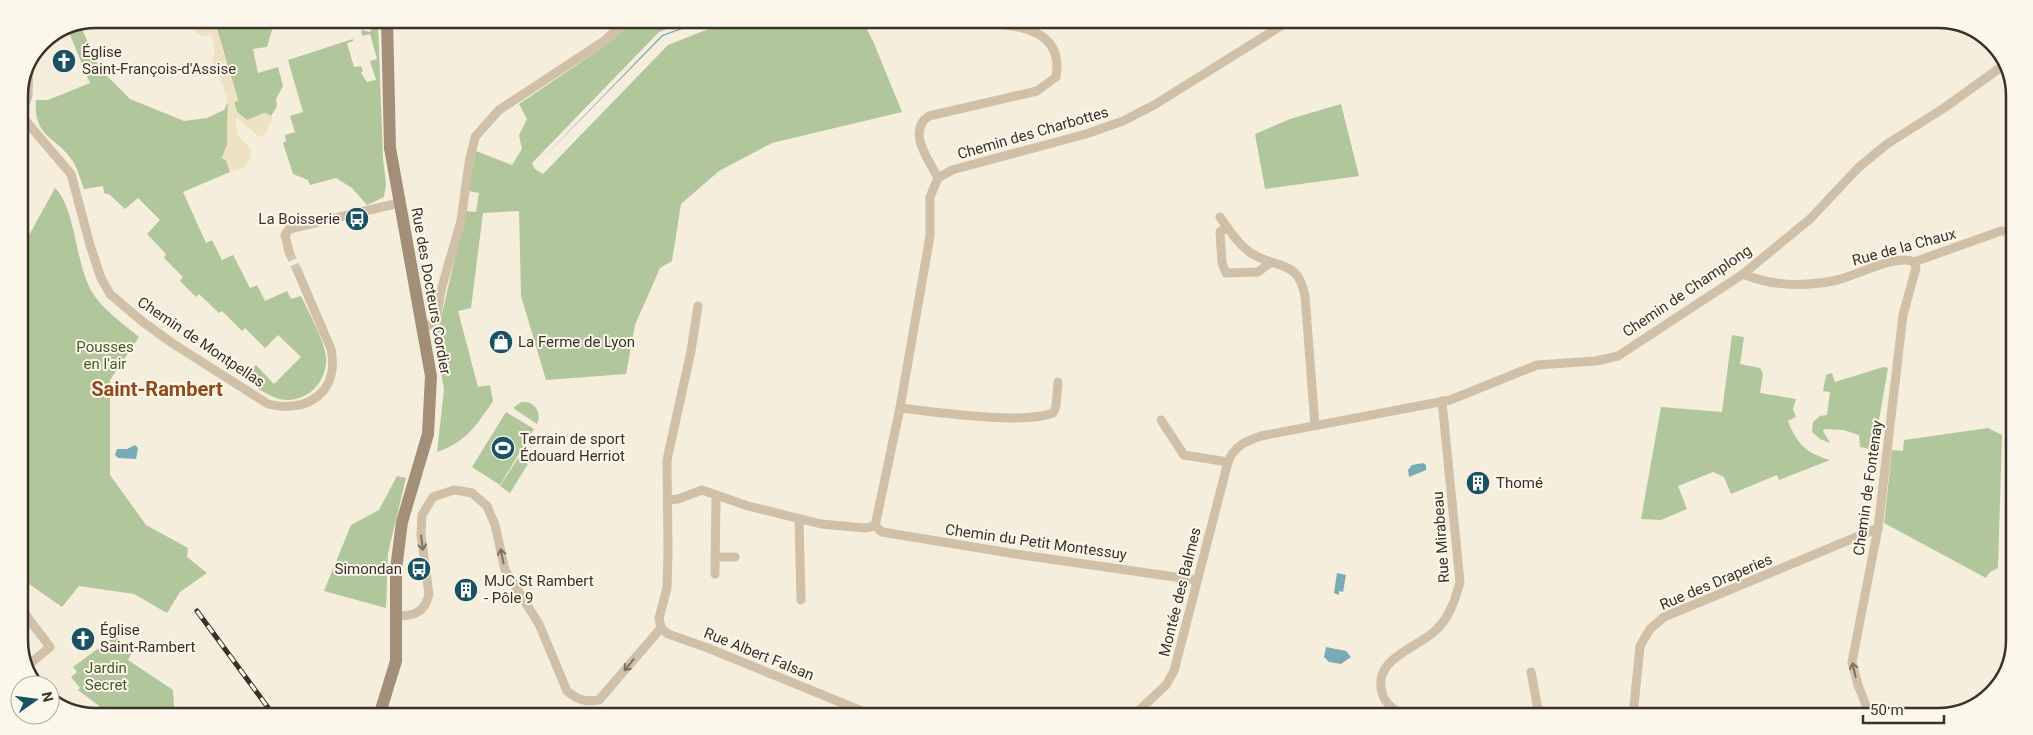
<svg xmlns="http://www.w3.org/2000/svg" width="2033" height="735" viewBox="0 0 2033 735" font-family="Roboto,sans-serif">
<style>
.green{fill:#b1c69b}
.plaza{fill:#efe2c3}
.water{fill:#79aab6}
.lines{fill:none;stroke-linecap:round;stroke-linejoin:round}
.street-tunnel{stroke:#d0c8b9;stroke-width:9;stroke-dasharray:9 4.5;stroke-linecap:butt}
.street{stroke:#cfc0a7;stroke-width:9}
.secondary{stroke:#a38e78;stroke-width:12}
.rail-casing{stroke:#3b3129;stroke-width:5}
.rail{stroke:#fcf7eb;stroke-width:3;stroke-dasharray:9;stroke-linecap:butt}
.oneway{stroke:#7e7162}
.labels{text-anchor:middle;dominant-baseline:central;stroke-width:4;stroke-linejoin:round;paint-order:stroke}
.poi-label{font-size:15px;fill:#3b3129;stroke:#fcf7eb;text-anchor:start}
.street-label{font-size:15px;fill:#3b3129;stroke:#fcf7eb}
.park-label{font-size:15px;fill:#425c29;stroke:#fcf7eb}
.district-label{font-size:20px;font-weight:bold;fill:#934818;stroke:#fcf7eb}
.rim{fill:none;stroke:#3b3129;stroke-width:2.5}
</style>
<rect width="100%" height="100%" fill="#f5eedd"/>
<g class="green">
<polygon points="214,19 269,19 272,30 267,47 253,49 258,73 278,67 283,86 276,99 277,106 271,116 265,113 247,120 237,112 234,102 238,100"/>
<polygon points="372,19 378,23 383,158 386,184 384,197 367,205 352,188 336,178 310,185 308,180 293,174 283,143 286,141 285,135 295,132 290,116 303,112 288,60 353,39 353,41 347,43 354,67 361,66 363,71 361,73 367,82 376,80 370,61 377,59 370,34 363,36 361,33 362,30 370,32 373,26 364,23"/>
<path d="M634 20H689L659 32 532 163 535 169 543 174 668 45 731 20H862L873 41 902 112 772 143 719 171 681 204 672 261 660 268 635 325 626 374 546 380 521 296 519 211 483 213 471 308 458 311 478 387 490 385 493 401C477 425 465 443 437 452L444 390 436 339 466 211 476 212 479 193 468 191 476 151 512 165 522 149 519 135 527 119 519 104 606 45Z"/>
<path d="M80 25 100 69 130 99 184 121 207 118 224 110 228 102 227 145 222 158 226 160 230 172 183 192 206 243 212 240 222 260 233 255 250 288 257 285 265 301 287 291 291 299 301 296C309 313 324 339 326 357 328 384 303 407 276 398 264 393 253 385 243 378L256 365 274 384 301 357 278 335 265 348 245 328 242 331 222 311 219 313 199 294 196 297 180 281 183 277 164 258 166 254 147 234 160 220 138 198 125 209 110 195 104 193 103 186 84 189C81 181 78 171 74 163 58 136 33 139 36 100H48L90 83 68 30Z"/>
<polygon points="1341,104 1359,176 1265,189 1255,134 1290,119"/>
<path d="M55 188C76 208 75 264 92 292 102 309 123 324 139 337L110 380V475L146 525 188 548 187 557 207 573 180 592 167 613 134 594 79 586 62 607 19 577V245L22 248Z"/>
<path d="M1732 335 1744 337 1740 364 1760 368 1763 373 1760 393 1796 399 1793 409 1796 417 1788 421C1797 444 1806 453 1830 460L1779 480 1777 475 1731 494 1724 477 1713 472 1678 486 1687 509 1661 520 1641 519 1661 407 1722 412Z"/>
<polygon points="1883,367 1888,368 1879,420 1874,425 1872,433 1878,434 1877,443 1870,449 1860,447 1859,435 1844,430 1824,429 1823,431 1830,443 1820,439 1812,432 1813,422 1820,416 1827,415 1830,392 1823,391 1826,375 1832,373 1835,382"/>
<path d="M521 402C535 401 542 412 537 424L513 408Z"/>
<polygon points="506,412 534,429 500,485 472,467"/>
<polygon points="1988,428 2002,435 1998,568 1990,572 1986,578 1884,523 1892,450 1903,451 1904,440"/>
<polygon points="518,458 528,464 510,493 500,486"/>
<polygon points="397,476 406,478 388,553 386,608 324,591 351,525 379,510"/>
<polygon points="115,636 125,647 131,642 135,646 128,660 173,690 174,708 181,712 103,712 98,705 78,690 80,688 71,677 77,672 73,667"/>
</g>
<polygon class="plaza" points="200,19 214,19 238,101 234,102 237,112 247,120 265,113 273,117 266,134 259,137 238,118 235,119 237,134 250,148 251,156 244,168 230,172 226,160 222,158 227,145 228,102 217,66 212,63 215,51 211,35 203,36 195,32"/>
<g class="water">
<polygon points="703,20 707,20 663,36 534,167 662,35"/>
<polygon points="135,445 138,448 136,459 118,458 115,455 117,449 127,449"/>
<polygon points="1423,463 1426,465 1426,470 1409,477 1408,470 1412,465"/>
<polygon points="1337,573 1346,575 1343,592 1339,591 1339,595 1334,593"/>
<polygon points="1326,647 1346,651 1351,657 1341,664 1329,662 1324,657"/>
</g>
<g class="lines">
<polyline class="street-tunnel" points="289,252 298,272"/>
<g class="street">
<path d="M19 113 71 174 90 245 101 278 110 294 143 322 172 343 268 404C307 414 340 392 331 349L298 272"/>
<polyline points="21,116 28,96 29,68"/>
<path d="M938 178C929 160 906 131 929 116L1037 91 1056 77C1065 23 1008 26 970 21"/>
<path d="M1220 217C1229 230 1238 244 1251 253 1277 270 1298 258 1305 296L1315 425"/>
<polyline points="1227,227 1220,232 1222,263 1226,273 1258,272 1271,262"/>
<polyline points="289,252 285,235 289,229 399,203"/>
<path d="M1743 274C1772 286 1805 287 1837 280 1856 276 1897 253 1914 262L2001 231H2013"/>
<polyline points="424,329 436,320 441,290 461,221 469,163 475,137 499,110 604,41 627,20"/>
<path d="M900 408C936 412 1022 425 1053 413L1056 406 1058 382"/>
<polyline points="1161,420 1184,455 1228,462"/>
<polyline points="668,500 678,499 702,490 748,506 821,524 865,528 875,526"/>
<polyline points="799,519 801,600"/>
<polyline points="875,526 900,408 930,236 930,197 938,178 952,170 1086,134 1123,121 1154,105 1289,21"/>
<polyline points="875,526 882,532 1022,555 1196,580"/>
<polyline points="715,557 735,557"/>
<polyline points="715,574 716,495"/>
<polyline points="19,606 50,647 27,666"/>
<path d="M396 616C414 616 425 613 429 594L421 535 422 515 433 497 454 490 461 491 472 493 487 506 495 525 505 570 539 624 567 691C578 700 585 702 599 700L661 628"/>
<polyline points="661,628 659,618 667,588 668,550 667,460 691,351 698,306"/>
<polyline points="661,628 668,634 708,648 869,714"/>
<polyline points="1531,672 1539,715"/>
<path d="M1134 715 1166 685 1174 671 1228 462C1234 446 1246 441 1261 436L1450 400 1537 365 1596 361 1618 356 1743 274 1810 219 1858 168 1887 144 1944 108 2004 65"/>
<path d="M1406 715C1397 713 1387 705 1383 696 1370 659 1415 650 1436 630 1450 617 1455 599 1460 582L1442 401"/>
<polyline points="1633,716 1640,646 1650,629 1664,617 1878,528"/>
<polyline points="1870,716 1858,685 1852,662 1878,528 1903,315 1916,268 1914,262"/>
</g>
<polyline class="secondary" points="380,713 396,661 396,569 402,522 428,434 431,376 390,148 387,19"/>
<g class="rail-casing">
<polyline id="rail" points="197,611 272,713"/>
</g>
<use href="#rail" class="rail"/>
</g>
<defs><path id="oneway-shaft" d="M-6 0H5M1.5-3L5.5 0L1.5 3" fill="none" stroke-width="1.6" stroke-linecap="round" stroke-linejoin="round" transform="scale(1.25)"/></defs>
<g class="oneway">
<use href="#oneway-shaft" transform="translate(422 543) rotate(83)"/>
<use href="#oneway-shaft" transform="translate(502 556) rotate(-102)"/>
<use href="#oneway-shaft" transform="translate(629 665) rotate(129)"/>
<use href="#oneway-shaft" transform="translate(1854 670) rotate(-103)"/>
</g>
<defs>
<g id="church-disc" transform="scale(1.25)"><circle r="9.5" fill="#195262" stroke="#fcf7eb"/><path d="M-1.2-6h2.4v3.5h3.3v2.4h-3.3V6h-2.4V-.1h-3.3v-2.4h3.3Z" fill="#fff"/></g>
<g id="bus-disc" transform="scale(1.25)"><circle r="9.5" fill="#195262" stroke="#fcf7eb"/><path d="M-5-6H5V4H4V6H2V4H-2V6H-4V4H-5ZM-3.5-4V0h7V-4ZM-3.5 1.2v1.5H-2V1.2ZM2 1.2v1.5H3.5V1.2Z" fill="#fff"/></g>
<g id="shop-disc" transform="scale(1.25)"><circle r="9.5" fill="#195262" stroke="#fcf7eb"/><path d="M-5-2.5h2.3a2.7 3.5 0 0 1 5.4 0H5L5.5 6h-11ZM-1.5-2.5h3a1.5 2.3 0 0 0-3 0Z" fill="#fff"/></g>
<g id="stadium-disc" transform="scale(1.25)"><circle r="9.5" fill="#195262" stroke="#fcf7eb"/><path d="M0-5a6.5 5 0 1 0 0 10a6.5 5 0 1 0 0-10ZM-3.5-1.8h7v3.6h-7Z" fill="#fff"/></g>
<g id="building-disc" transform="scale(1.25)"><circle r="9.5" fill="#195262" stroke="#fcf7eb"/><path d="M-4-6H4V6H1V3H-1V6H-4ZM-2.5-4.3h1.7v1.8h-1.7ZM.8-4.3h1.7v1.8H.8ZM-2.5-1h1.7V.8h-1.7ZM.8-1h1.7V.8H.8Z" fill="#fff"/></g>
</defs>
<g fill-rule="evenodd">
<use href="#church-disc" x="64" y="61"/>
<use href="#bus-disc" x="357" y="219"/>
<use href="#shop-disc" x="501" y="342"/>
<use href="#stadium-disc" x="503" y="448"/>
<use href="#building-disc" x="1478" y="483"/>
<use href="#bus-disc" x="419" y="569"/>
<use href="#building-disc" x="466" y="590"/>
<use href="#church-disc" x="83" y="639"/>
</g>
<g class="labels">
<g class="poi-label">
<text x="82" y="52">Église<tspan x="82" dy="17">Saint-François-d'Assise</tspan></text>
<text x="340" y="219" text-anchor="end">La Boisserie</text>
<text x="518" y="342">La Ferme de Lyon</text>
<text x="520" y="439">Terrain de sport<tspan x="520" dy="17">Édouard Herriot</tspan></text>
<text x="1496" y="483">Thomé</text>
<text x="402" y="569" text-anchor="end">Simondan</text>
<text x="484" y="581">MJC St Rambert<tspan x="484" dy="17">- Pôle 9</tspan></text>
<text x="100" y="630">Église<tspan x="100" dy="17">Saint-Rambert</tspan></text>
</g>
<g class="street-label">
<text transform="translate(1033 133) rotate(-16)">Chemin des Charbottes</text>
<text transform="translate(1904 247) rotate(-15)">Rue de la Chaux</text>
<text transform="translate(431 291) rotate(80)">Rue des Docteurs Cordier</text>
<text transform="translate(1687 291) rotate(-34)">Chemin de Champlong</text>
<text transform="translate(201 342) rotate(34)">Chemin de Montpellas</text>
<text transform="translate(1868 488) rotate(-82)">Chemin de Fontenay</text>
<text transform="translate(1441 537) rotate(-94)">Rue Mirabeau</text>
<text transform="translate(1036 542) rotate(8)">Chemin du Petit Montessuy</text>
<text transform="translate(1716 582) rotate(-23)">Rue des Draperies</text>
<text transform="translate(1180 592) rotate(-76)">Montée des Balmes</text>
<text transform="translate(759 654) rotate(22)">Rue Albert Falsan</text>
</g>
<g class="park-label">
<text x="105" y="347">Pousses<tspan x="105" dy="17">en l'air</tspan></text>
<text x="106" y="668">Jardin<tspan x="106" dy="17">Secret</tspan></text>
</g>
<g class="district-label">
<text x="157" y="389">Saint-Rambert</text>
</g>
</g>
<path d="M0 0H2033V735H0ZM96 28H1938A68 68 0 0 1 2006 96V640A68 68 0 0 1 1938 708H96A68 68 0 0 1 28 640V96A68 68 0 0 1 96 28Z" fill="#fcf7eb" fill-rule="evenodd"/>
<path class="rim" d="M96 28H1938A68 68 0 0 1 2006 96V640A68 68 0 0 1 1938 708H96A68 68 0 0 1 28 640V96A68 68 0 0 1 96 28Z"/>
<g transform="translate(35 700) rotate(76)"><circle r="24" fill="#fcf7eb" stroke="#afa89d"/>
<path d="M0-4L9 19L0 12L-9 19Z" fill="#195262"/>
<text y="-8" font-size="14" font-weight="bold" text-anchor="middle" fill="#3b3129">N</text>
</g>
<path d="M1863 715v8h81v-8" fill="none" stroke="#3b3129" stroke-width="2.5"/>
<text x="1870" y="715" font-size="15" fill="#3b3129" stroke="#fcf7eb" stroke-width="4" paint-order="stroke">50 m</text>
</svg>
